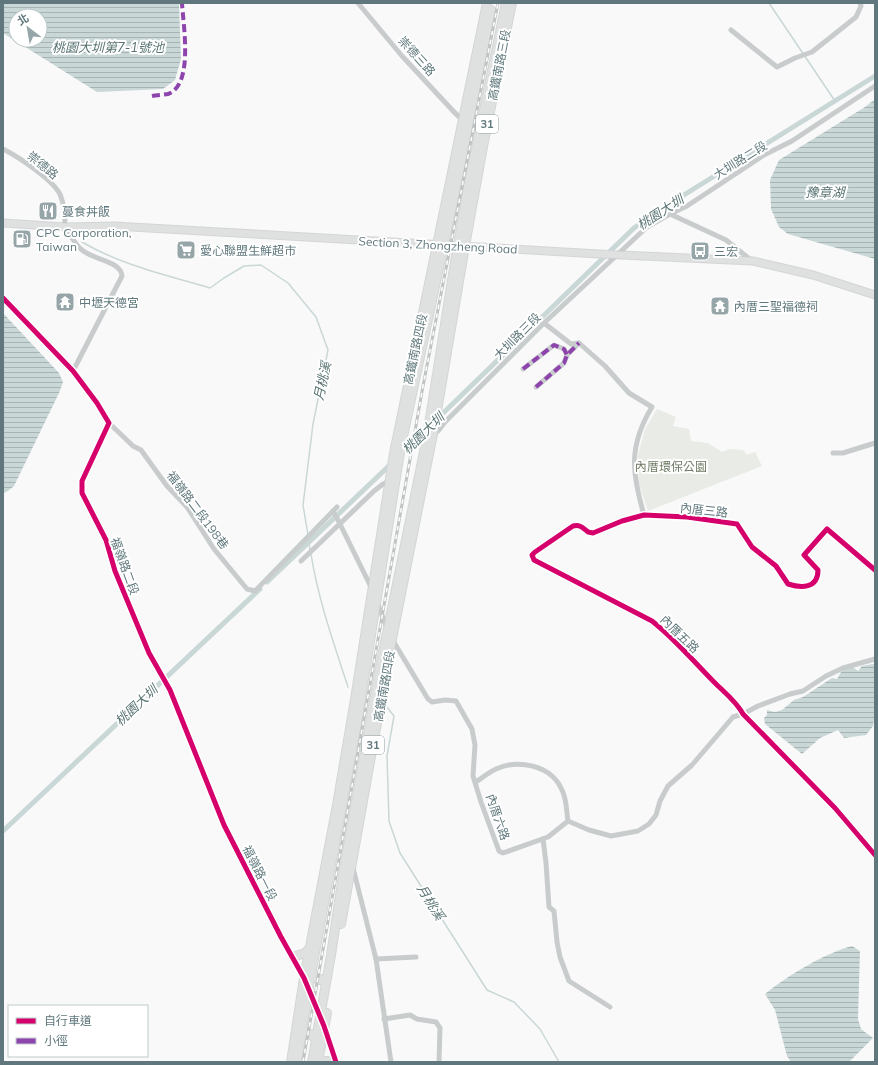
<svg xmlns="http://www.w3.org/2000/svg" width="878" height="1065" viewBox="0 0 878 1065" font-family="Mulish,'Noto Sans TC',sans-serif">
<style>
.park{fill:#e9ebe6}
.water{fill:url(#water-rules);fill-rule:evenodd}
.lines{fill:none;stroke-linecap:round;stroke-linejoin:round}
.stream{stroke:#cad7d7;stroke-width:1.5}
.canal{stroke:#cad7d7;stroke-width:5}
.secondary-casing{stroke:#d4d5d6;stroke-width:9}
.primary-casing{stroke:#d4d6d6;stroke-width:10}
.minor{stroke:#c9cccd;stroke-width:5}
.secondary{stroke:#dfe0e0;stroke-width:7}
.primary{stroke:#dfe0e0;stroke-width:8}
.rail-casing{stroke:#c0c3c3;stroke-width:3}
.rail{stroke:#fff;stroke-width:1.5;stroke-dasharray:4.5;stroke-linecap:butt}
.quiet{stroke:#8e44ad;stroke-width:4;stroke-dasharray:8 4;stroke-linecap:butt}
.cycleway-casing{stroke:#fff;stroke-width:8}
.cycleway{stroke:#d6006c;stroke-width:5}
.labels{text-anchor:middle;dominant-baseline:central;stroke-width:4;stroke-linejoin:round;paint-order:stroke}
.shield{fill:#fff;stroke:#90a0a4;stroke-width:1}
.shield-label{font-size:11px;font-weight:bold;fill:#60787d}
.street-label{font-size:12px;fill:#60787d;stroke:#fff}
.poi-label{font-size:12px;fill:#60787d;stroke:#fff;text-anchor:start}
.park-label{font-size:12px;fill:#6e7a64;stroke:#fff}
.water-label{font-size:13px;font-style:italic;fill:#5a7474;stroke:#fff}
</style>
<defs>
<pattern id="water-rules" width="6" height="5" patternUnits="userSpaceOnUse"><rect width="6" height="5" fill="#cad7d7"/><path d="M0 2.5h6" fill="none" stroke="#a7b3b4"/></pattern>
</defs>
<rect width="100%" height="100%" fill="#f9f9f9"/>
<polygon class="park" points="657,409 676,417 673,426 689,429 691,441 708,443 722,452 729,449 743,450 747,455 755,452 762,466 648,511 639,484 638,455 645,429"/>
<g class="water">
<path d="M3 3H179L181 59 175 80 163 89 97 92 3 33ZM16 16H40V40H16Z"/>
<polygon points="875,99 875,259 788,234 779,227 771,209 770,180 779,160 865,107"/>
<polygon points="3,313 59,373 63,382 59,393 14,486 8,491 3,493"/>
<polygon points="873,664 875,664 875,713 873,726 866,735 844,738 838,730 820,738 802,754 765,724 764,718 767,715 767,710 775,712 782,710 794,700 803,697 832,678 837,679 841,672 850,665 858,671 862,666"/>
<path d="M852 946 860 951 858 1019 861 1029 873 1038 849 1062H791L787 1056 775 1010 765 994C787 976 825 953 852 946Z"/>
</g>
<g class="lines">
<g class="stream">
<polyline points="769,3 835,101"/>
<path d="M82 242C121 265 166 275 210 288L224 278 244 266 261 265 288 283 316 317 328 350 313 424 303 505 308 535"/>
<polyline points="308,538 310,550"/>
<path d="M311 554C318 599 334 644 348 687"/>
<polyline points="386,706 394,716 387,756 389,821 400,853 487,990 514,1002 540,1029 559,1062"/>
</g>
<g class="canal">
<polyline points="436,420 634,228 671,203 875,76"/>
<polyline points="400,455 428,429"/>
<polyline points="267,582 392,463"/>
<polyline points="3,831 260,589"/>
</g>
<g class="secondary-casing">
<polyline id="secondary" points="3,223 65,227 114,226 237,233 599,254 753,261 813,275 875,295"/>
</g>
<g class="primary-casing">
<g id="primary">
<polyline points="341,924 392,639 434,429 465,246 484,141 512,3"/>
<polyline points="293,957 305,953 310,948"/>
<polyline points="311,972 314,976 320,980 327,978"/>
<polyline points="301,1035 307,1033 311,1034 316,1040"/>
<polyline points="291,1062 304,978 337,805 355,699 394,453 487,3"/>
<polyline points="297,1062 310,980 357,723 401,446 456,188 491,10"/>
<polyline points="312,1062 331,955 344,869 380,667 427,437 452,280 467,192 506,3"/>
<polyline points="318,1062 327,1013"/>
<polyline points="322,1062 327,1061 332,1062"/>
</g>
</g>
<g class="minor">
<polyline points="358,3 402,56 455,113 463,120"/>
<polyline points="731,30 777,67 795,58 812,52 856,17 861,6 860,3"/>
<path d="M3 149C17 156 57 182 61 197 63 203 65 211 65 218 65 221 64 224 65 227 66 230 78 247 81 249 91 260 121 260 122 276L73 371"/>
<polyline points="670,214 726,240 752,261"/>
<polyline points="3,298 73,371 97,403 109,423 82,481 82,493 106,540 115,571 149,653 170,690 224,825 281,937 303,977"/>
<path d="M544 323 571 344 579 343 605 366 629 393 652 407C628 446 632 474 644 515"/>
<polyline points="523,369 554,345 564,349 567,355"/>
<polyline points="536,387 564,363 567,355 579,343"/>
<polyline points="109,423 133,446 141,450 167,486 187,507 214,549 247,589 255,591 337,507"/>
<polyline points="433,435 438,431 445,422 544,323 647,227 670,214 687,206 764,155 792,141 875,86"/>
<polyline points="833,453 843,453 875,443"/>
<polyline points="333,511 339,522 372,589"/>
<polyline points="301,561 374,491 383,484 388,482"/>
<path d="M875 570 827 529 804 555 818 570C818 589 801 588 788 584L776 566 752 547 737 524 687 517 644 515 622 521 593 533 588 532C583 528 580 524 573 526L535 552 532 555 534 560 652 621C675 639 694 662 714 682 725 693 736 701 743 714L835 808 875 855"/>
<polyline points="377,602 387,628"/>
<polyline points="392,639 428,699 432,702 445,700 456,701 472,729 475,745 473,776 481,802 499,851 503,853 548,837 568,821 589,830 611,836 638,831 649,824 656,815 660,801 668,786 692,765 733,717 743,714 758,706 790,694 803,691 826,676 843,668 875,659"/>
<path d="M476 782C482 778 489 772 496 769 518 759 550 765 561 788 567 798 566 809 568 821"/>
<polyline points="543,839 546,863 549,907 554,911 557,942 560,957 569,981 610,1007"/>
<polyline points="353,868 376,959 416,957"/>
<polyline points="376,959 391,1062"/>
<polyline points="309,992 320,1016"/>
<polyline points="384,1019 410,1015 417,1019 436,1022 440,1028 439,1062"/>
<polyline points="325,1029 336,1062"/>
</g>
<use href="#secondary" class="secondary"/>
<use href="#primary" class="primary"/>
<g class="rail-casing">
<polyline id="rail" points="303,1062 423,386 498,3"/>
</g>
<use href="#rail" class="rail"/>
<g class="quiet">
<path d="M152 96C157 95 163 95 168 94 194 85 183 24 182 3"/>
<polyline points="523,369 554,345 564,349 567,355"/>
<polyline points="536,387 564,363 567,355 579,343"/>
</g>
<g class="cycleway-casing">
<g id="cycleway">
<polyline points="3,298 73,371 97,403 109,423 82,481 82,493 106,540 115,571 149,653 170,690 224,825 281,937 304,978 324,1026 336,1062"/>
<path d="M875 570 827 529 804 555 818 570C818 589 801 588 788 584L776 566 752 547 737 524 687 517 644 515 622 521 593 533 588 532C583 528 580 524 573 526L535 552 532 555 534 560 652 621C675 639 694 662 714 682 725 693 736 701 743 714L835 808 875 855"/>
</g>
</g>
<use href="#cycleway" class="cycleway"/>
</g>
<defs>
<g id="restaurant-square" transform="scale(1)"><rect x="-9" y="-9" width="18" height="18" rx="4" fill="#96a5a8" stroke="#fff"/><path d="M-5-6h1v4h1v-4h1v4h1v-4h1v5L-1.5 .5V6h-2V.5L-5-1ZM5-6V6H3V1.5H1.5Q1.5-4 5-6Z" fill="#fff"/></g>
<g id="fuel-square" transform="scale(1)"><rect x="-9" y="-9" width="18" height="18" rx="4" fill="#96a5a8" stroke="#fff"/><path d="M-5.5-6h7V0h2V4h1.3V-2.5L3-4.5l.8-.8L6-3V5H2.5V1h-1V6h-7ZM-4.2-4.7v3.2H.2V-4.7Z" fill="#fff"/></g>
<g id="supermarket-square" transform="scale(1)"><rect x="-9" y="-9" width="18" height="18" rx="4" fill="#96a5a8" stroke="#fff"/><path d="M-6-5.5h2.5l.6 2H6L4.5 2H-2.5L-4.4-4H-6ZM-1.5 3.2a1.3 1.3 0 1 0 .1 0ZM3 3.2a1.3 1.3 0 1 0 .1 0Z" fill="#fff"/></g>
<g id="bus-square" transform="scale(1)"><rect x="-9" y="-9" width="18" height="18" rx="4" fill="#96a5a8" stroke="#fff"/><path d="M-5-6H5V4H4V6H2V4H-2V6H-4V4H-5ZM-3.5-4V0h7V-4ZM-3.5 1.2v1.5H-2V1.2ZM2 1.2v1.5H3.5V1.2Z" fill="#fff"/></g>
<g id="temple-square" transform="scale(1)"><rect x="-9" y="-9" width="18" height="18" rx="4" fill="#96a5a8" stroke="#fff"/><path d="M0-6L5-2H3V0L6.5 2.5H4V6H1.5V3h-3V6H-4V2.5H-6.5L-3 0V-2H-5Z" fill="#fff"/></g>
</defs>
<g fill-rule="evenodd">
<use href="#restaurant-square" x="48" y="211"/>
<use href="#fuel-square" x="22" y="239"/>
<use href="#supermarket-square" x="186" y="250"/>
<use href="#bus-square" x="700" y="251"/>
<use href="#temple-square" x="65" y="302"/>
<use href="#temple-square" x="720" y="306"/>
</g>
<g class="labels">
<g class="shield">
<rect x="476" y="115" width="22" height="18" rx="3"/>
<rect x="362" y="736" width="22" height="18" rx="3"/>
</g>
<g class="shield-label">
<text x="487" y="124">31</text>
<text x="373" y="745">31</text>
</g>
<g class="street-label">
<text transform="translate(417 56) rotate(48)">崇德三路</text>
<text transform="translate(499 65) rotate(-79)">高鐵南路三段</text>
<text transform="translate(740 160) rotate(-32)">大圳路二段</text>
<text transform="translate(43 165) rotate(39)">崇德路</text>
<text transform="translate(438 245) rotate(3)">Section 3, Zhongzheng Road</text>
<text transform="translate(517 336) rotate(-45)">大圳路三段</text>
<text transform="translate(415 349) rotate(-78)">高鐵南路四段</text>
<text transform="translate(198 510) rotate(53)">福嶺路二段198巷</text>
<text transform="translate(704 510) rotate(6)">內厝三路</text>
<text transform="translate(125 566) rotate(70)">福嶺路二段</text>
<text transform="translate(680 634) rotate(44)">內厝五路</text>
<text transform="translate(384 686) rotate(-80)">高鐵南路四段</text>
<text transform="translate(498 817) rotate(71)">內厝六路</text>
<text transform="translate(260 873) rotate(63)">福嶺路一段</text>
</g>
<g class="poi-label">
<text x="62" y="211">蔓食丼飯</text>
<text x="36" y="232">CPC Corporation,<tspan x="36" dy="14">Taiwan</tspan></text>
<text x="200" y="250">愛心聯盟生鮮超市</text>
<text x="714" y="251">三宏</text>
<text x="79" y="302">中壢天德宮</text>
<text x="734" y="306">內厝三聖福德祠</text>
</g>
<g class="park-label">
<text x="671" y="466">內厝環保公園</text>
</g>
<g class="water-label">
<text x="108" y="47">桃園大圳第7-1號池</text>
<text x="825" y="192">豫章湖</text>
<text transform="translate(660 212) rotate(-33)">桃園大圳</text>
<text transform="translate(322 381) rotate(-78)">月桃溪</text>
<text transform="translate(423 433) rotate(-44)">桃園大圳</text>
<text transform="translate(136 705) rotate(-43)">桃園大圳</text>
<text transform="translate(431 902) rotate(58)">月桃溪</text>
</g>
</g>
<rect width="878" height="1065" fill="none" stroke="#60787d" stroke-width="8"/>
<rect x="8" y="1005" width="140" height="52" fill="#ffffff" stroke="#bfc9cb"/>
<rect x="16" y="1018" width="20" height="6" fill="#d6006c" stroke="#bfc9cb"/>
<text x="44" y="1025" font-size="12" fill="#60787d">自行車道</text>
<rect x="16" y="1038" width="20" height="6" fill="#8e44ad" stroke="#bfc9cb"/>
<text x="44" y="1045" font-size="12" fill="#60787d">小徑</text>
<g transform="translate(28 28) rotate(329)"><circle r="19" fill="#ffffff" stroke="#bfc9cb"/>
<path d="M0-3L7 15L0 10L-7 15Z" fill="#96a5a8"/>
<text y="-6" font-size="11" font-weight="bold" text-anchor="middle" fill="#60787d">北</text>
</g>
</svg>
